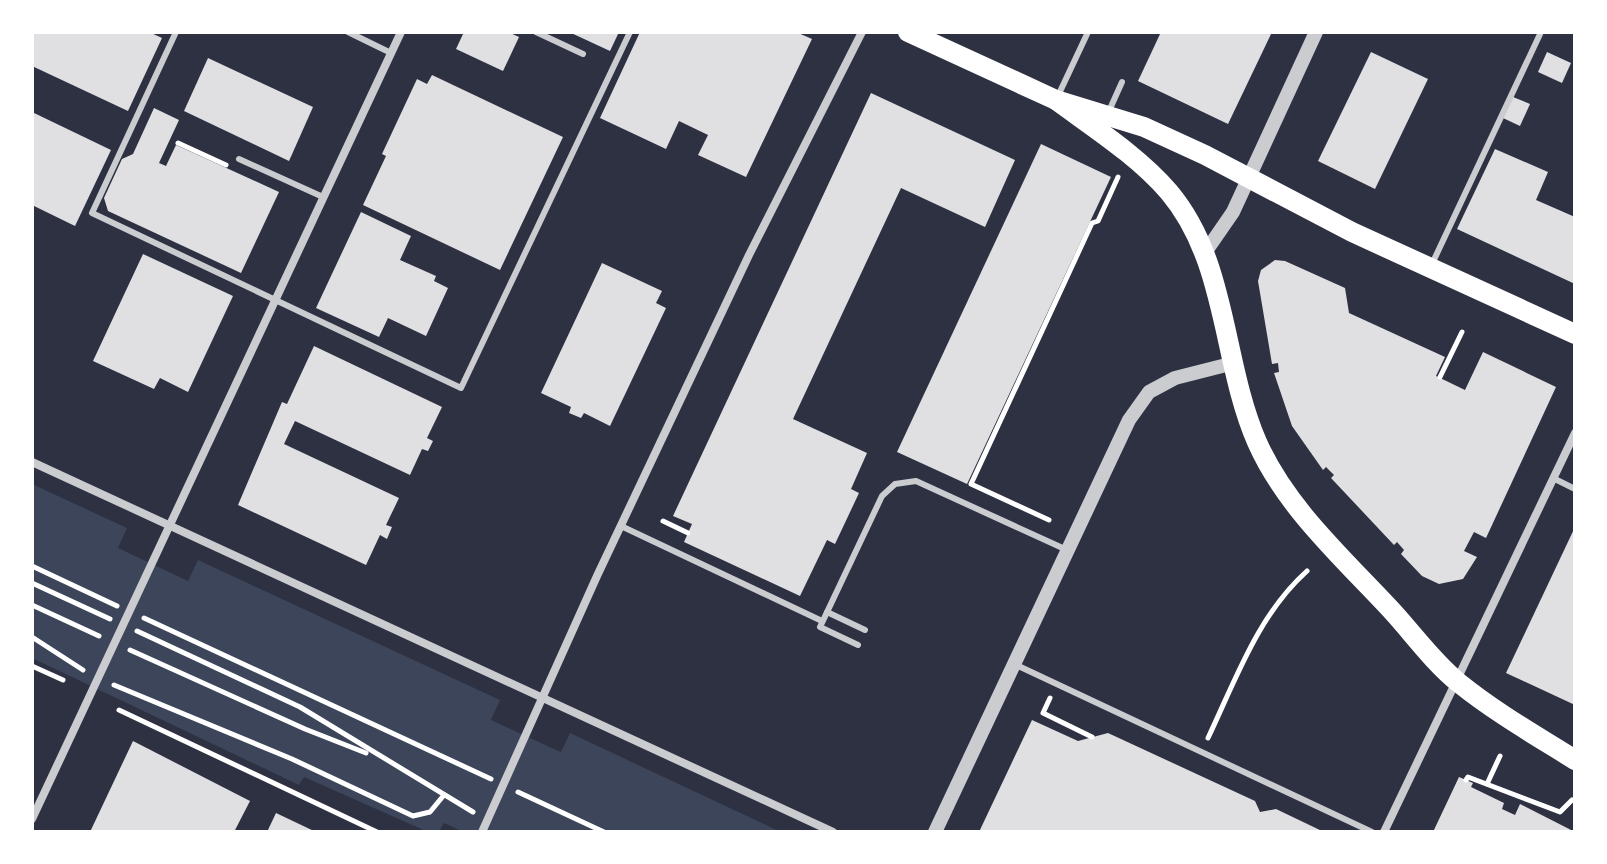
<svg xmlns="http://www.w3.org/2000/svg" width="1607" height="864" viewBox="0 0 1607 864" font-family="'Asap Condensed',sans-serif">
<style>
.green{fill:#3c4559}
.building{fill:#e0e0e3}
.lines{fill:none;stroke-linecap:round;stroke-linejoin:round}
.path{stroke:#fff;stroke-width:5}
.service{stroke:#caccd0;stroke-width:6}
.minor{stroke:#caccd0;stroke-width:8}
.tertiary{stroke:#caccd0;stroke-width:14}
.primary{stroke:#fff;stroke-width:20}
</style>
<rect width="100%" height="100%" fill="#2d3142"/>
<polygon class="green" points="32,484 127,528 118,548 188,581 198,560 500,700 491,720 554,749 561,752 570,733 781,832 464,832 444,823 439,832 428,832 304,777 299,785 32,658"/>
<g class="building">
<polygon points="32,32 149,32 162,38 128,111 32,66"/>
<polygon points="464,32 508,32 519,37 503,71 456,49"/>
<polygon points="569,32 619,32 610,51"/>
<polygon points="640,32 796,32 812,39 746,177 698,155 708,135 679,121 666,149 600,118"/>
<polygon points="1161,32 1272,32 1228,124 1138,81"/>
<polygon points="1371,52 1428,79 1375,189 1318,161"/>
<polygon points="1547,52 1571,63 1562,83 1538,72"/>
<polygon points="208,58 313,107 289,161 184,111"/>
<polygon points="432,75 563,137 500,270 363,205 386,156 382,154 417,79 427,84"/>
<polygon points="871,93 1015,160 985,227 901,188 793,419 867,453 851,489 859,493 835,544 827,540 800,596 684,542 692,524 673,516"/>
<polygon points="1513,97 1530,104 1520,126 1503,118"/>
<polygon points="154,108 179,120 159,163 166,166 176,145 279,192 241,273 108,211 104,198 122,159 133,154"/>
<polygon points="32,112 111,150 75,226 32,205"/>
<polygon points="1041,144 1111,177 967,484 897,452"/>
<polygon points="1495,149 1548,172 1536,200 1575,217 1575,284 1457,229"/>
<polygon points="361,212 411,236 400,260 436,276 434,281 448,288 426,336 388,318 379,337 316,308"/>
<polygon points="143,254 233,296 188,392 160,378 154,389 93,361"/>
<polygon points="1275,260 1285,261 1345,288 1349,313 1445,357 1436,376 1465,390 1483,352 1556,387 1486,538 1474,532 1464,551 1477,557 1463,579 1439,584 1422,576 1401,554 1404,550 1397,542 1394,545 1331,478 1334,475 1326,467 1323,470 1292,426 1274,373 1279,372 1278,363 1272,364 1258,281 1261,270"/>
<polygon points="602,263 662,291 656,303 666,308 610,426 584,413 581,418 569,413 571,407 541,393"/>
<polygon points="314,346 442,407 427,438 433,441 428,451 422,449 410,475 295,421 284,444 399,498 386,525 392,527 387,539 380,535 366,565 238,505 282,402 287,404"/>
<polygon points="1575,527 1575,705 1506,673"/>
<polygon points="1032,720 1078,741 1108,733 1255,801 1260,812 1276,809 1324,832 979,832"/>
<polygon points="133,741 250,801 234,832 90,832"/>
<polygon points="1459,777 1473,783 1471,787 1504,803 1502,809 1515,815 1520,804 1575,832 1433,832"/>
<polygon points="276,813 316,832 267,832"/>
</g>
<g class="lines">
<g class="path">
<polyline points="178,143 226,165"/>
<polyline points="1440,377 1462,332"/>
<polyline points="1049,520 971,484 1092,223 1098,221 1118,177"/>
<polyline points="663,521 688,533"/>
<polyline points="32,566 117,606"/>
<polyline points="32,583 110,619"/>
<polyline points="32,605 99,636"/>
<polyline points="144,618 491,779"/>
<polyline points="137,631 300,707 473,812"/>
<polyline points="32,637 83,670"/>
<polyline points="130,650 305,729 366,753"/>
<polyline points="32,666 63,680"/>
<polyline points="114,685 292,759 413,816 430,812 444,795"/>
<polyline points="1050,698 1043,713 1092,737"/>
<polyline points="119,710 377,832"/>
<path d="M1208 738C1236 679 1258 615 1307 571"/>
<polyline points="1466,780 1468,777 1560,812 1572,800"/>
<polyline points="1487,784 1500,756"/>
<polyline points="518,792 604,832"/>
</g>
<g class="service">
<polyline points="176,32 92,213 461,388 630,32"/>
<polyline points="348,32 391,53"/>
<polyline points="536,32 583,54"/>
<polyline points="1057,98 1088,32"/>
<polyline points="1109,111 1122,82"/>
<polyline points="239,159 323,197"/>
<polyline points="1432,264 1541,32"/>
<polyline points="1553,478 1575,489"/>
<polyline points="621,526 822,621"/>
<polyline points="827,612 865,630"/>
<polyline points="858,645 820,627 882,496 895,484 916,481 1067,550"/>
<polyline points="1014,664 1372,832"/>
</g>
<g class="minor">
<polyline points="32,462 833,832"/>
<polyline points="32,819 401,32"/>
<polyline points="482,832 597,576 749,255 862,32"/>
<polyline points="1384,832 1575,433"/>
</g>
<g class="tertiary">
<polyline points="1204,254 1233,212 1316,32"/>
<polyline points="935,832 1129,420 1149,392 1175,378 1234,363"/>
</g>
<g class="primary">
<polyline points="908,32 1056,100 1144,127 1205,155 1352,232 1575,334"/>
<path d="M1056 100C1094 128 1138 156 1169 192 1228 262 1222 362 1257 442 1286 508 1345 560 1393 612 1414 635 1434 663 1459 683 1495 712 1535 735 1575 760"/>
</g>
</g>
<rect width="1607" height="864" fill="none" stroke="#ffffff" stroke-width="68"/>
</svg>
